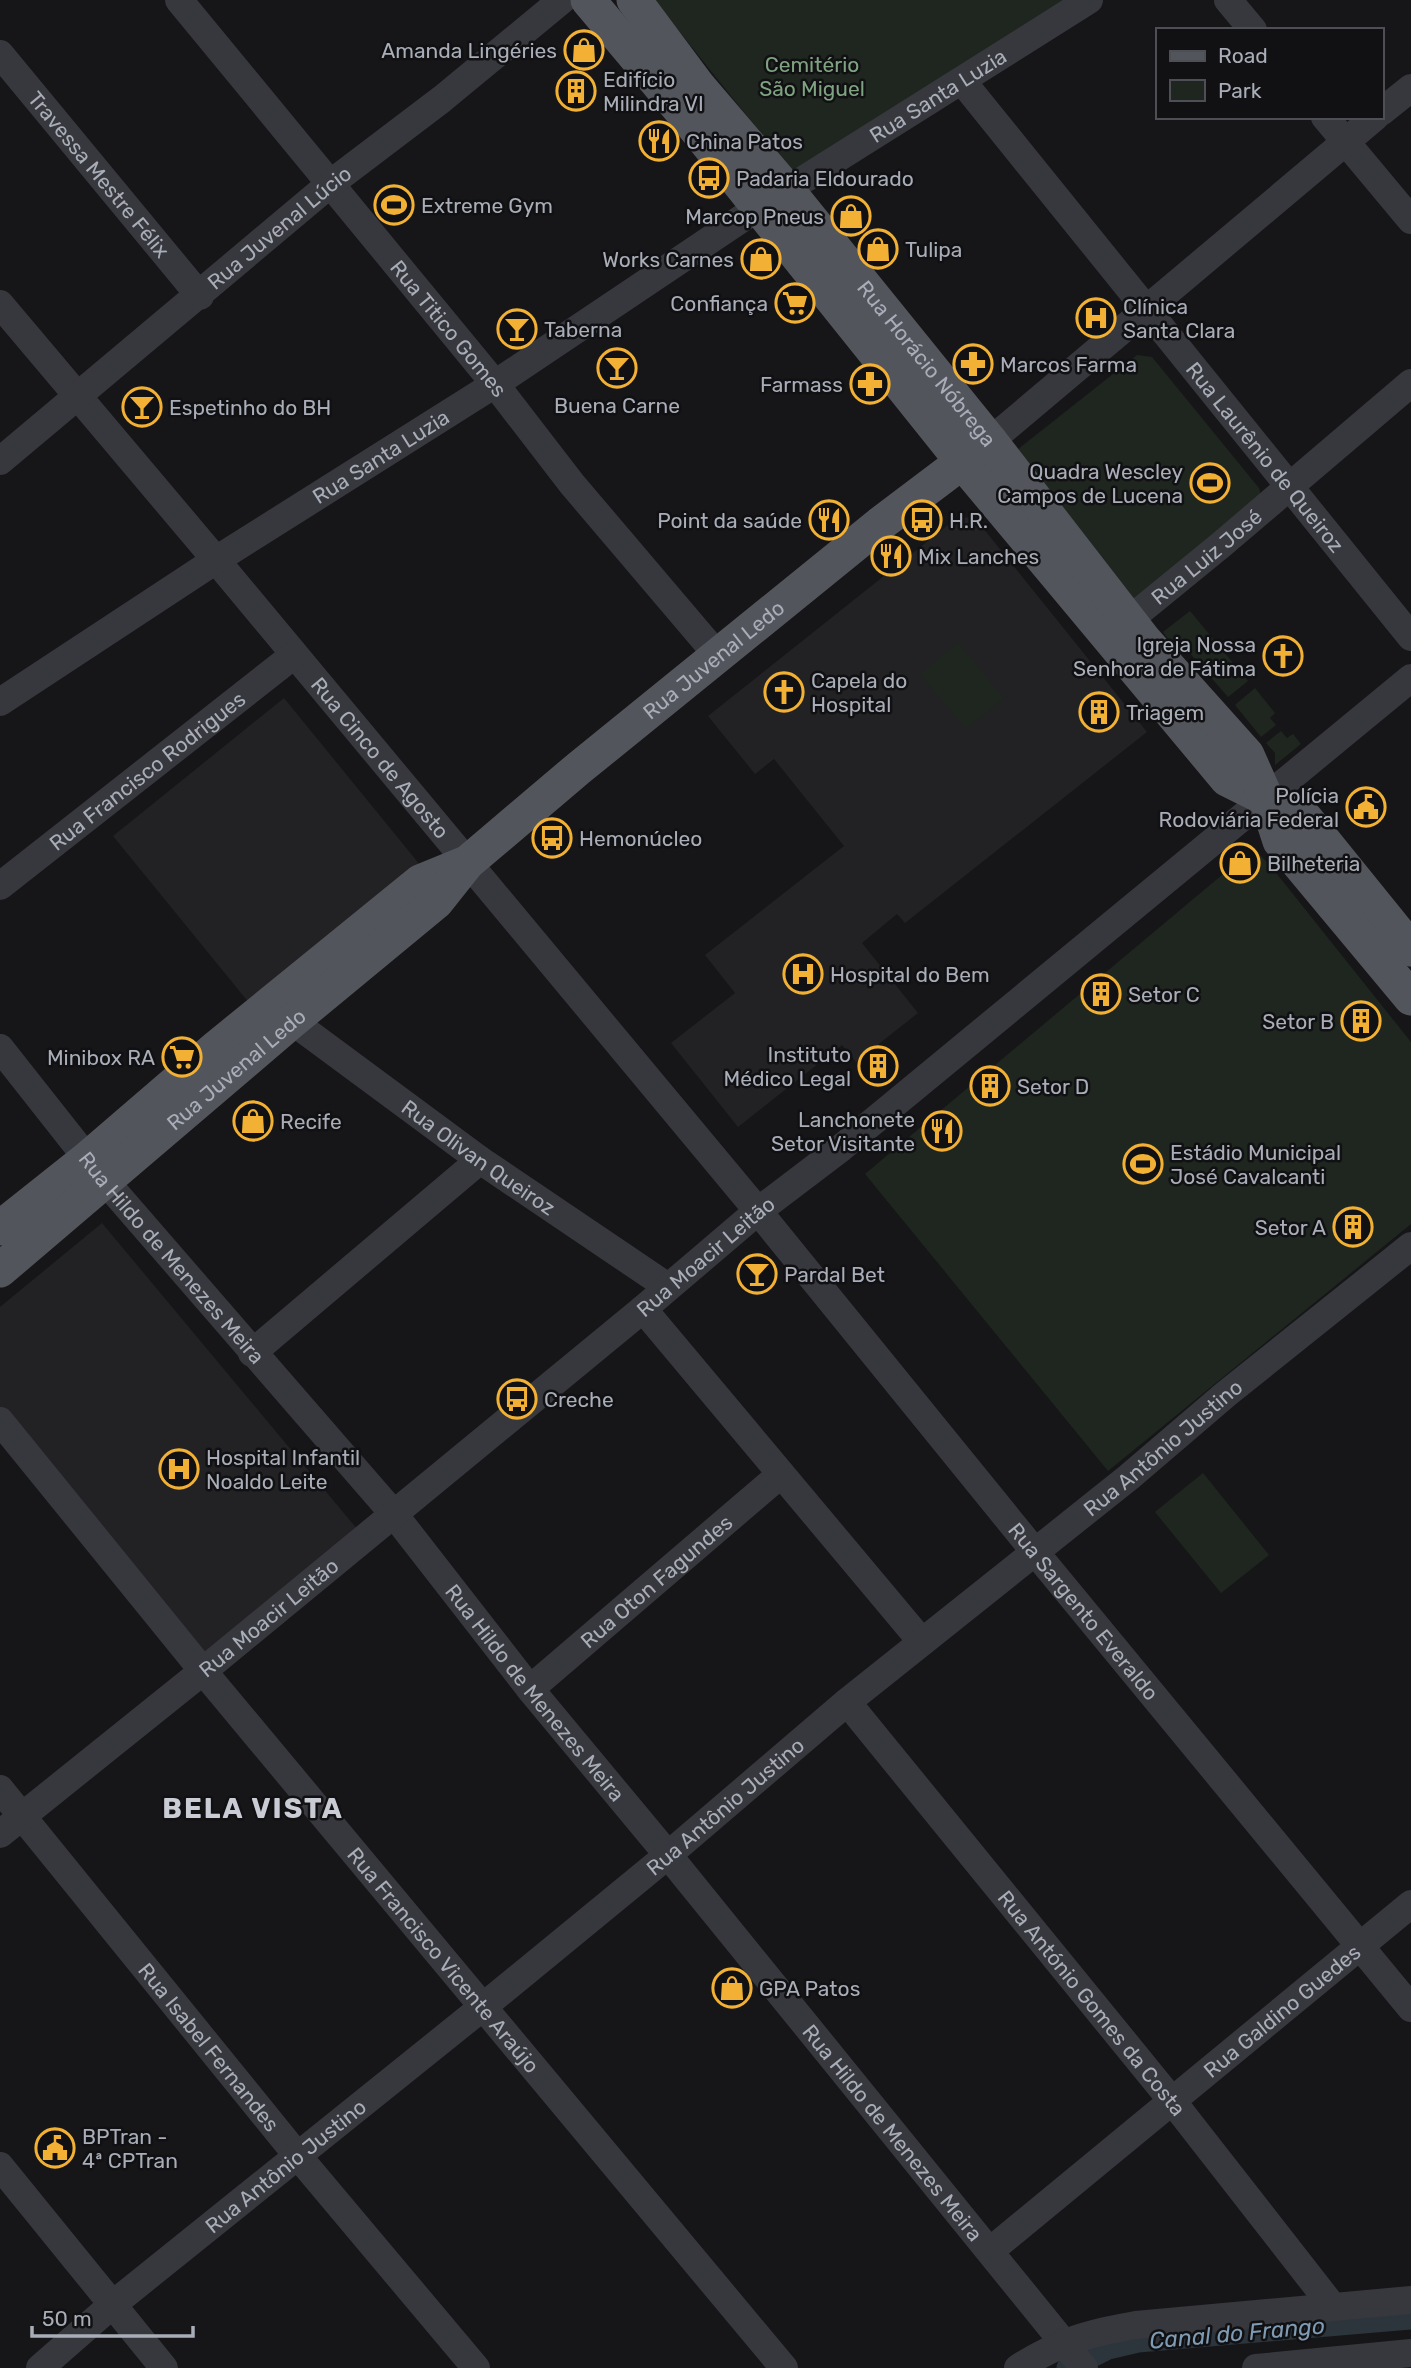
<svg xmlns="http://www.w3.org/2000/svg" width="1411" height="2368" viewBox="0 0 1411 2368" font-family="Rubik,sans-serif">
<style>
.built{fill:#222225}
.green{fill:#1e261f}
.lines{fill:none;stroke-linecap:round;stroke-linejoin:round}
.canal{stroke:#2c353c;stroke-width:23}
.minor{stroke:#37383d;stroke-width:28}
.major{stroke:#53555c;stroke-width:35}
.labels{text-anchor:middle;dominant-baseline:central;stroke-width:5;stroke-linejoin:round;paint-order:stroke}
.poi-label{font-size:21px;fill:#a8adb8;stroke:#111113;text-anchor:start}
.park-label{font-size:21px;fill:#7fa381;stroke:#111113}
.street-label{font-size:21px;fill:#a8adb8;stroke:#111113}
.water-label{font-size:23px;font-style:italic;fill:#7f9bb3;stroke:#111113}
.district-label{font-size:28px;font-weight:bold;letter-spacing:2px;fill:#c9ccd4;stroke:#111113}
</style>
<rect width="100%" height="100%" fill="#161618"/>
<g class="built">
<polygon points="958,517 975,518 1147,732 905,923 897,914 862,943 918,1013 856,1062 842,1045 738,1127 671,1043 735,993 705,955 844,846 774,759 755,774 708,716"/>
<polygon points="284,698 425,871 254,1009 113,836"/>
<polygon points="102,1223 358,1530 207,1655 0,1407 0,1307"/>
</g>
<g class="green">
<polygon points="654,0 1071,0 795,176"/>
<polygon points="1137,355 1152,357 1259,488 1261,495 1138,598 1130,599 1017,450"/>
<polygon points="1190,611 1248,681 1228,697 1182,644 1171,643 1163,632"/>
<polygon points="958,643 1004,698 966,729 920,674"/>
<polygon points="1255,688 1275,713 1270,718 1276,725 1261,737 1235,705"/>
<polygon points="1281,731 1287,738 1293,734 1301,744 1275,765 1275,753 1266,743"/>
<polygon points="1247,854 1261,856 1273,869 1411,1042 1411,1224 1108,1471 865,1174"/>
<polygon points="1203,1473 1269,1555 1221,1593 1155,1512"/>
</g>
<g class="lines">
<polyline class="canal" points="1068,2368 1108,2348 1138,2341 1411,2318"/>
<g class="minor">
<path id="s1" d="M179 0 495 384 572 484 719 657"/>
<polyline points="1228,0 1253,30"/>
<path id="s2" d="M0 54 200 296"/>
<path id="s3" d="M962 81 1411 637"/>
<polyline points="1381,112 1411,88"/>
<polyline points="1325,117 1411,220"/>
<path id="s4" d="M787 190 1089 0"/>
<path id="s5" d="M0 304 216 560 758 1211 1035 1552 1411 2008"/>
<polyline points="990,441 1375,117"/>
<path id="s6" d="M0 461 330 184 442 99 562 0"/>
<path id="s7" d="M1129 620 1222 544 1411 383"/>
<path id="s8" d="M0 702 216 560 495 384 759 207"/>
<path id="s9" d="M0 886 294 655"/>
<path id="s10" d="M292 1021 480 1160 668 1287"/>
<path id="s11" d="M0 1048 105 1181 393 1513 530 1689 668 1855 1084 2368"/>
<polyline points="643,1309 922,1642"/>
<polyline points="252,1353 480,1160"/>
<path id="s12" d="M0 1421 203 1671 784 2368"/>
<path id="s13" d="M530 1689 781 1474"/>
<path id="s14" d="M847 1702 1173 2102 1333 2307"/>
<path id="s15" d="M0 1789 297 2155 476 2368"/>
<path id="s16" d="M0 1834 203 1671 643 1309 758 1211 841 1148 1411 678"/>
<polyline points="0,2166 164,2368"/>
<path id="s17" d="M990 2251 1411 1904"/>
<path id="s18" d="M40 2368 112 2305 484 2006 668 1855 847 1702 1129 1477 1226 1394 1411 1246"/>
<path d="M1018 2368C1061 2341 1088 2333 1136 2325L1411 2300"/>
<polyline points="1256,2368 1411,2353"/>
</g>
<g class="major">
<polyline points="588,0 684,114 974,476 1227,779 1305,818 1411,949"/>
<path id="s19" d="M634 0 698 86 787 190 990 441 1144 640 1247 755 1266 798 1280 841 1411 998"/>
<polyline points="0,1228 87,1159 216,1048 420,882 464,864"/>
<path id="s20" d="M0 1270 292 1021 436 902 467 863 579 768 880 524 990 441"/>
</g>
</g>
<defs>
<g id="shop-ring" transform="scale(2.0125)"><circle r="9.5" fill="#111113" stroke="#f2b134" stroke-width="1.5"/><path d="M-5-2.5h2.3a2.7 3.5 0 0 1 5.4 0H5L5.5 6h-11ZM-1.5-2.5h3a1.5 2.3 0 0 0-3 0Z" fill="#f2b134"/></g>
<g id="building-ring" transform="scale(2.0125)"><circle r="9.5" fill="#111113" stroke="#f2b134" stroke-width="1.5"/><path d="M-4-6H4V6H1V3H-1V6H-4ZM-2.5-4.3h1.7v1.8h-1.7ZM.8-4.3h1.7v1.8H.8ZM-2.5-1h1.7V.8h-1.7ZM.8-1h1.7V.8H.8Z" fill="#f2b134"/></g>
<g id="restaurant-ring" transform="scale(2.0125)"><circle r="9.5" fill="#111113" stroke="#f2b134" stroke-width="1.5"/><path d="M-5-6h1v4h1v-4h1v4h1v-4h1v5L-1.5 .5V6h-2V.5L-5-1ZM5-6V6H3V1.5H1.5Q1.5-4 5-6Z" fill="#f2b134"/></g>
<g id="bus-ring" transform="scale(2.0125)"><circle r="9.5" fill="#111113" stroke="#f2b134" stroke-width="1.5"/><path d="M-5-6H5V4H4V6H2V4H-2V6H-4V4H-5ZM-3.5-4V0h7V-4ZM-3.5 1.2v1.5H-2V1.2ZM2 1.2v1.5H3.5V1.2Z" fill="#f2b134"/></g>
<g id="stadium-ring" transform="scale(2.0125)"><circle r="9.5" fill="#111113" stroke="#f2b134" stroke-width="1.5"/><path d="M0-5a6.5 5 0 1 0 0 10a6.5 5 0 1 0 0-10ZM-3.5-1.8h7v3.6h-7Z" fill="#f2b134"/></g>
<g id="supermarket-ring" transform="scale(2.0125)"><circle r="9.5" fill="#111113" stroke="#f2b134" stroke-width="1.5"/><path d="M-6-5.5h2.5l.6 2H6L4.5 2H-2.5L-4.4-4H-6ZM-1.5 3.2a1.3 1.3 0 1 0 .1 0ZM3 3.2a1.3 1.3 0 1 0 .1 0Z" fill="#f2b134"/></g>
<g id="hospital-ring" transform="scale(2.0125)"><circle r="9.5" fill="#111113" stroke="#f2b134" stroke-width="1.5"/><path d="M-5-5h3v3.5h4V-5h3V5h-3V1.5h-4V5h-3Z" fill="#f2b134"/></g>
<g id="bar-ring" transform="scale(2.0125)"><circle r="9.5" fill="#111113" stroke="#f2b134" stroke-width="1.5"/><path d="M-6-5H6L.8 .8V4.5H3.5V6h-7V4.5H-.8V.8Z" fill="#f2b134"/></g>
<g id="pharmacy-ring" transform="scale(2.0125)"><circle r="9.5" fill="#111113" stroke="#f2b134" stroke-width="1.5"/><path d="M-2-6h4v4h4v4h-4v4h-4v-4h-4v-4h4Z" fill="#f2b134"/></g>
<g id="church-ring" transform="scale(2.0125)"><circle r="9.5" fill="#111113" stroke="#f2b134" stroke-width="1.5"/><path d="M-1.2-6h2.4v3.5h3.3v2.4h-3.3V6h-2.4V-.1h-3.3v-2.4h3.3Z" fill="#f2b134"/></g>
<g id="civic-ring" transform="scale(2.0125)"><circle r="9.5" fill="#111113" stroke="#f2b134" stroke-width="1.5"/><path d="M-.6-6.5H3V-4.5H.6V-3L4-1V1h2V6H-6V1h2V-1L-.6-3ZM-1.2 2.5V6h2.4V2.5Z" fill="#f2b134"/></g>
</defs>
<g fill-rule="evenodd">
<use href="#shop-ring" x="584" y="50"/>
<use href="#building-ring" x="576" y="91"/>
<use href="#restaurant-ring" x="659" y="141"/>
<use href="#bus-ring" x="709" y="178"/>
<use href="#stadium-ring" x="394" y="205"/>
<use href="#shop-ring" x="851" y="216"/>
<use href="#shop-ring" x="878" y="249"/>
<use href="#shop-ring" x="761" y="259"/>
<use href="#supermarket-ring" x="795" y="303"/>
<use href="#hospital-ring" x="1096" y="318"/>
<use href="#bar-ring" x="517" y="329"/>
<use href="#pharmacy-ring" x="973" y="364"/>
<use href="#bar-ring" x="617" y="368"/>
<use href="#pharmacy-ring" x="870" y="384"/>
<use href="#bar-ring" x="142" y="407"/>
<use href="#stadium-ring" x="1210" y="483"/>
<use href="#restaurant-ring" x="829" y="520"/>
<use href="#bus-ring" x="922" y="520"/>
<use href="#restaurant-ring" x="891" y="556"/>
<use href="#church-ring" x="1283" y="656"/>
<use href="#church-ring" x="784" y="692"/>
<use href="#building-ring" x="1099" y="712"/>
<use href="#civic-ring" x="1366" y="807"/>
<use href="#bus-ring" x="552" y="838"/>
<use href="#shop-ring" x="1240" y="863"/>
<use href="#hospital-ring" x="803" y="974"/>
<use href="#building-ring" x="1101" y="994"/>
<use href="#building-ring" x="1361" y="1021"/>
<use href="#supermarket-ring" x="182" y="1057"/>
<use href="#building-ring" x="878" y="1066"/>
<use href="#building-ring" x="990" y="1086"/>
<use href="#shop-ring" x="253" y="1121"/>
<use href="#restaurant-ring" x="942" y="1131"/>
<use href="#stadium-ring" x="1143" y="1164"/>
<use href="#building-ring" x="1353" y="1227"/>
<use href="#bar-ring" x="757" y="1274"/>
<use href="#bus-ring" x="517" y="1399"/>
<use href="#hospital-ring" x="179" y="1469"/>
<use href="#shop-ring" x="732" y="1988"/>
<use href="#civic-ring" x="55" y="2148"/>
</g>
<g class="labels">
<g class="poi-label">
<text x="557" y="50" text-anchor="end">Amanda Lingéries</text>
<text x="603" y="79">Edifício<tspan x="603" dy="24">Milindra VI</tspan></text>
<text x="686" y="141">China Patos</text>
<text x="736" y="178">Padaria Eldourado</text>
<text x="421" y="205">Extreme Gym</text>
<text x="824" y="216" text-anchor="end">Marcop Pneus</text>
<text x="905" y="249">Tulipa</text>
<text x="734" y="259" text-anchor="end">Works Carnes</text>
<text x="768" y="303" text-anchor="end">Confiança</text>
<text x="1123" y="306">Clínica<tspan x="1123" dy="24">Santa Clara</tspan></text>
<text x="544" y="329">Taberna</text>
<text x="1000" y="364">Marcos Farma</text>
<text x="843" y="384" text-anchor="end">Farmass</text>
<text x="617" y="405" text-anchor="middle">Buena Carne</text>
<text x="169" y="407">Espetinho do BH</text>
<text x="1183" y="471" text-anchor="end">Quadra Wescley<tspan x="1183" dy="24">Campos de Lucena</tspan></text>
<text x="802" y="520" text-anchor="end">Point da saúde</text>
<text x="949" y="520">H.R.</text>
<text x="918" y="556">Mix Lanches</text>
<text x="1256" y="644" text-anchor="end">Igreja Nossa<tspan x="1256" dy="24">Senhora de Fátima</tspan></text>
<text x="811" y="680">Capela do<tspan x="811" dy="24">Hospital</tspan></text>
<text x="1126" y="712">Triagem</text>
<text x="1339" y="795" text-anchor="end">Polícia<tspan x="1339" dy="24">Rodoviária Federal</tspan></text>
<text x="579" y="838">Hemonúcleo</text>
<text x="1267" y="863">Bilheteria</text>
<text x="830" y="974">Hospital do Bem</text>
<text x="1128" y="994">Setor C</text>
<text x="1334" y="1021" text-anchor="end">Setor B</text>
<text x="851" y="1054" text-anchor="end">Instituto<tspan x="851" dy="24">Médico Legal</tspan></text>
<text x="155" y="1057" text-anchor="end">Minibox RA</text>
<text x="1017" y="1086">Setor D</text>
<text x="915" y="1119" text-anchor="end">Lanchonete<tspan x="915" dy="24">Setor Visitante</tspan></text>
<text x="280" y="1121">Recife</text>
<text x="1170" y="1152">Estádio Municipal<tspan x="1170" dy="24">José Cavalcanti</tspan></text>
<text x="1326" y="1227" text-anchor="end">Setor A</text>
<text x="784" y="1274">Pardal Bet</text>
<text x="544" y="1399">Creche</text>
<text x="206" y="1457">Hospital Infantil<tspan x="206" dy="24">Noaldo Leite</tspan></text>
<text x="759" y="1988">GPA Patos</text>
<text x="82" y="2136">BPTran -<tspan x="82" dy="24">4ª CPTran</tspan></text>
</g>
<g class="park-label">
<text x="812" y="64">Cemitério<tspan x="812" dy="24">São Miguel</tspan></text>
</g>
<g class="street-label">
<text stroke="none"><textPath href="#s4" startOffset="178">Rua Santa Luzia</textPath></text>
<text stroke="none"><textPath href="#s2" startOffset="156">Travessa Mestre Félix</textPath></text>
<text stroke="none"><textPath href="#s6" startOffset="364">Rua Juvenal Lúcio</textPath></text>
<text stroke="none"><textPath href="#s1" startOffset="425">Rua Titico Gomes</textPath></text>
<text stroke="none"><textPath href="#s19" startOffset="467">Rua Horácio Nóbrega</textPath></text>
<text stroke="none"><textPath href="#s8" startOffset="453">Rua Santa Luzia</textPath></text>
<text stroke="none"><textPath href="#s3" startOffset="483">Rua Laurênio de Queiroz</textPath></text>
<text stroke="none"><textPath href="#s7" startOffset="100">Rua Luiz José</textPath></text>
<text stroke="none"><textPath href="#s20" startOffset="940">Rua Juvenal Ledo</textPath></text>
<text stroke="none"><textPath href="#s5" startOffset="592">Rua Cinco de Agosto</textPath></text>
<text stroke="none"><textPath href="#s9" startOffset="187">Rua Francisco Rodrigues</textPath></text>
<text stroke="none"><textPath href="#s20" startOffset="310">Rua Juvenal Ledo</textPath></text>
<text stroke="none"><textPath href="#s10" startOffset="231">Rua Olivan Queiroz</textPath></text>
<text stroke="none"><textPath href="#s16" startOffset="912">Rua Moacir Leitão</textPath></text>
<text stroke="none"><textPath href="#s11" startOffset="271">Rua Hildo de Menezes Meira</textPath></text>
<text stroke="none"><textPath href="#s18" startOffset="1452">Rua Antônio Justino</textPath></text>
<text stroke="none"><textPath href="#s13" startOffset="166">Rua Oton Fagundes</textPath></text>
<text stroke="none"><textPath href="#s5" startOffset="1698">Rua Sargento Everaldo</textPath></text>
<text stroke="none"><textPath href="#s16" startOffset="345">Rua Moacir Leitão</textPath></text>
<text stroke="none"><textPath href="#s11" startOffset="838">Rua Hildo de Menezes Meira</textPath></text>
<text stroke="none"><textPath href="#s18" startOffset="886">Rua Antônio Justino</textPath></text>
<text stroke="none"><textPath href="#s12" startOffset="698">Rua Francisco Vicente Araújo</textPath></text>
<text stroke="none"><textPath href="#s14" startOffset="388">Rua António Gomes da Costa</textPath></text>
<text stroke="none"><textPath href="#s17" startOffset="378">Rua Galdino Guedes</textPath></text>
<text stroke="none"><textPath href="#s15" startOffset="332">Rua Isabel Fernandes</textPath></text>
<text stroke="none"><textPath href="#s11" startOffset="1405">Rua Hildo de Menezes Meira</textPath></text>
<text stroke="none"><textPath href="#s18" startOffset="318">Rua Antônio Justino</textPath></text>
</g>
<g class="water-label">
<text transform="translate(1237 2333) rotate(-5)">Canal do Frango</text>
</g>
<g class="district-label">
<text x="253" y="1808">BELA VISTA</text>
</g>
</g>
<rect x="1156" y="28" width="228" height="91" fill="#111113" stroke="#4d4f55" stroke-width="2"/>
<rect x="1170" y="51" width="35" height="10" fill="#53555c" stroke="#4d4f55" stroke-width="2"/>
<text x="1218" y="63" font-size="21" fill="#a8adb8">Road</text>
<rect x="1170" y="80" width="35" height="21" fill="#1e261f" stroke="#4d4f55" stroke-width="2"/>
<text x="1218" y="98" font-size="21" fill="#a8adb8">Park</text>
<path d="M32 2326v10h161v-10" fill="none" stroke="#a8adb8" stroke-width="3.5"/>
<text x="42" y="2326" font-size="21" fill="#a8adb8" stroke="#111113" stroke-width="5" paint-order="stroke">50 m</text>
</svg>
